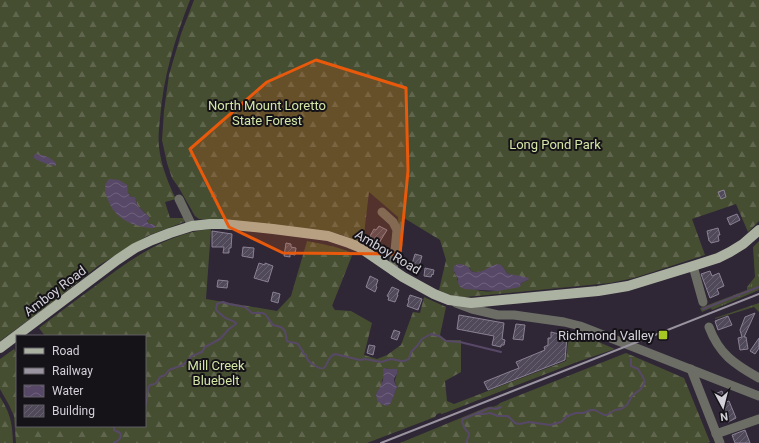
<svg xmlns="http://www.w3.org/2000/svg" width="759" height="443" viewBox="0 0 759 443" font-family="Roboto,sans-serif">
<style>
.grass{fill:url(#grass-tufts)}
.forest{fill:url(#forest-firs);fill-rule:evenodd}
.water{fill:url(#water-waves)}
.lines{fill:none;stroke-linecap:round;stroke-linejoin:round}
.stream{stroke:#584868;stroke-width:2}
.building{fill:url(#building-hatch);stroke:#8a8294}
.minor{stroke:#6c6e66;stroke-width:9}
.major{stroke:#acb2a1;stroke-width:10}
.rail{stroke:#9a94a0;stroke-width:2}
.marked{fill:#e8590c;fill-opacity:0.2;stroke:#e8590c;stroke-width:3;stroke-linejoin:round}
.poi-dot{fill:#a6c822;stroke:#151218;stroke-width:1.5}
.labels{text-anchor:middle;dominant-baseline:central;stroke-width:4;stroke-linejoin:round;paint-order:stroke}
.park-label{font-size:13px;fill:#d3e6a6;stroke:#151218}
.street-label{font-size:13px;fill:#d4d0d9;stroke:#151218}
.poi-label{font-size:13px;fill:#d4d0d9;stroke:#151218;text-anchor:end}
</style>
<defs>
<pattern id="grass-tufts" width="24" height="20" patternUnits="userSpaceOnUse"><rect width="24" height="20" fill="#464e31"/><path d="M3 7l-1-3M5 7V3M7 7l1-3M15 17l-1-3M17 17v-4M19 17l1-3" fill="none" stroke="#60664e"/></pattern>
<pattern id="forest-firs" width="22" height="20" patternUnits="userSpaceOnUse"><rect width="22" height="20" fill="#464e31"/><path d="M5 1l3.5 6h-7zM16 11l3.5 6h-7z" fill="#60664e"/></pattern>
<pattern id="water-waves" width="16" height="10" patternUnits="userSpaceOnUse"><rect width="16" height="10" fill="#584868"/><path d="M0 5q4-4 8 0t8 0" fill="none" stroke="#6f617d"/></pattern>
<pattern id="building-hatch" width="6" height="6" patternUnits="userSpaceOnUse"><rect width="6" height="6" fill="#504959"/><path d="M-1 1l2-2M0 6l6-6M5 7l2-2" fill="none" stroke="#686270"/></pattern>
</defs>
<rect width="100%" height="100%" fill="#2f2736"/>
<g class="grass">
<polygon points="759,241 759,290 712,310 711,308 702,312 700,308 747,290 747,287 755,277 753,247"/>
<polygon points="759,303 759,312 754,307 715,319 715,318"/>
</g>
<g class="forest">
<path d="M0 0H190C175 38 163 78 160 119 159 128 158 138 159 147 161 165 168 183 176 199L165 202 170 218H184L185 220 184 222 147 236 98 266 53 302 0 341ZM119 180 131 197 136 200 137 205 150 218 147 221 149 224H153L135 225Z"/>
<path d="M194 0H759V221L748 232 736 204 692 219 705 255 634 278 610 283 466 297C456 297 448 295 439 290L446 260 440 240 404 218 402 249 399 247 398 217 369 192 363 243 339 234 272 225 199 219 195 216 179 188 172 178 167 163 162 140 164 111 169 75 181 34ZM502 266 508 274 528 280 521 283V285C507 289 492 294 477 290 471 287 464 283 457 280V277L454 272 470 268 471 271C480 275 484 269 492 268 495 267 499 267 502 266Z"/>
<path d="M211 229 206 299 277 311 291 296 307 241C323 244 338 247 353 253L332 306 335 310 351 311 372 323 364 355 377 359 387 355 401 345 413 312 420 313 424 297 446 307 440 335 446 340H461V372L445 381 447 401 454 404 566 361 569 332 587 337 615 349 577 362 442 414 440 413 437 414 435 417 367 443H16L14 416 9 405 0 389V359L14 349 17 354V426H145V336H45L39 328C57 314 75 301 94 287 128 261 166 233 211 229ZM385 368 389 369H397C398 379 392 377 397 387L391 402 376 394 382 385V380L384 377Z"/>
<path d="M626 353 684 378 710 442 707 443H400L485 408C490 406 496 408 500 403Z"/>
<path d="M0 397C11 415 12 423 13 443H0Z"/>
</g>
<g class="water">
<path d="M36 154C44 155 50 157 56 163V166C49 165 40 162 34 158V155Z"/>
<path d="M109 179 119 180 127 185 128 193 131 197H135L137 205 150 218 147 221 149 224H153L156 227C152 229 149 228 144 227 126 224 112 214 107 197 104 189 104 185 109 179Z"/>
<path d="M458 264C464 264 469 266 471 271 483 277 494 259 502 266 504 268 506 272 508 274L521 276 529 278 528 280 521 283 520 287 498 291 464 289C457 286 459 283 457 277 455 272 453 271 454 266Z"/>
<path d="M385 368 389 369H397C398 376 396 374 394 379 394 382 396 385 397 387L391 403 387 406C379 403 377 403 376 394 381 386 385 380 383 369Z"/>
</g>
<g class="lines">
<g class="stream">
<polyline points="703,309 759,287"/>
<path d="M145 407C148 400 146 390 150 385 158 384 156 382 160 377L165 375 169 370 183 365 192 356 202 352 205 347 220 339 229 329 236 324V323C233 320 228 320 224 317 221 315 219 312 216 310L217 304 219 303 223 302 229 304 245 307 252 313H262L265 314 273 325 281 327 285 331 287 341C290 343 295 342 298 344 300 346 300 349 303 351V353L306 355C307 360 309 362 314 365 330 376 324 357 335 354L360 360 365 359 381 362 391 359 401 361H404L409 359 411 352 417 346 422 339 431 334 439 336 446 341 460 342 501 352"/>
<polyline points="476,414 483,414 490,413 498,416 508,416 515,423 519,424 529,422 550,425 561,422 567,416 576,413 583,413 591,410 595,410 604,415 607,415 615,410 621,409 627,405 632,396 641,389 645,382 644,379 638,369 631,366 631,359"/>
<path d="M114 426V430L120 433 121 435C121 439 118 441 114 443"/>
<path d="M466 443 469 435V433C464 429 464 427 462 421L463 419 490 408 496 409 501 407"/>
</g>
</g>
<g class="building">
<polygon points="724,190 726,197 721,199 718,192"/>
<polygon points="737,214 740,220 730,225 727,218"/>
<polygon points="379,226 387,230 379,243 370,236 374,229 376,230"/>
<polygon points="718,228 720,235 718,235 719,241 711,243 710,241 709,241 707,231"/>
<polygon points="212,231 232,234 231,248 229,248 229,253 223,253 224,247 212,247"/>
<polygon points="286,243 291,244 291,247 296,248 295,255 290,254 290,257 284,256"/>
<polygon points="243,247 254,248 253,258 242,256"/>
<polygon points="415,254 422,256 419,266 412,264"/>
<polygon points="259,263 265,265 265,263 273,266 268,282 254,278"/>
<polygon points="425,268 434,270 433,275 432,274 431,277 424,276"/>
<polygon points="710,271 712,276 719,273 724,286 717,289 719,294 710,298 701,274"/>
<polygon points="370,276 378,280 376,286 377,287 375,292 366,287"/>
<polygon points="218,280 228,281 227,288 217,287"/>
<polygon points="392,287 399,290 397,295 398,295 395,302 388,300 389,297 387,296"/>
<polygon points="273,292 280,294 278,303 271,301"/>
<polygon points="410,295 422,299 418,310 407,306 409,301 408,300"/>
<polygon points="755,313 744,337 746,337 748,349 740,350 738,338 742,337 740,330 745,317"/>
<polygon points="459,315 504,323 502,339 505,340 504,345 501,345 501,347 492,345 494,336 457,329"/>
<polygon points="728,316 732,325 718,330 715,321"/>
<polygon points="516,324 525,325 523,340 513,339"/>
<polygon points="394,330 400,332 397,340 391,338"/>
<polygon points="551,332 567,336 565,360 488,390 484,382 519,368 516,362 545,350 544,347 548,345 548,338 551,338"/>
<polygon points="759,338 759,348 755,354 750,351"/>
<polygon points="369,345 375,346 373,355 367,353"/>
<polygon points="722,391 726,402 729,401 736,418 728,422 715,394"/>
<polygon points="745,430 750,443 735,443 732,435"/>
</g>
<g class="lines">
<g class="minor">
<polyline points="179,199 192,226"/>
<polyline points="382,212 393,222 397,230 393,271"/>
<polyline points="693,266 703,302"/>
<polyline points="456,303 472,309 498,315 514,315 564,322 580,326 759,396"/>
<path d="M709 327C719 354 734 364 759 378"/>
<polyline points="691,369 720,443"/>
<polyline points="716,434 759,419"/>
</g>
<polyline class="major" points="0,348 117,260 135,248 152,240 170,233 192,226 210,224 223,224 273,229 328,236 349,243 359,247 403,277 434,294 449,300 471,303 598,291 628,286 693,266 718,258 730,252 743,244 759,230"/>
<polyline class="rail" points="381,443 759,294"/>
</g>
<path class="marked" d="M316 60 406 88 408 171 400 254 283 253 229 227 190 149 267 82Z"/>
<rect class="poi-dot" x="658" y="330" width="10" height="10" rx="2"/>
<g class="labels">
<g class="park-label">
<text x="267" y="105">North Mount Loretto<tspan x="267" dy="15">State Forest</tspan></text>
<text x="555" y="144">Long Pond Park</text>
<text x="216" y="365">Mill Creek<tspan x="216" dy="15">Bluebelt</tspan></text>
</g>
<g class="street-label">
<text transform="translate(388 252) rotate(31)">Amboy Road</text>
<text transform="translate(55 291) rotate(-37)">Amboy Road</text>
</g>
<g class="poi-label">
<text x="654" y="335">Richmond Valley</text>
</g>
</g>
<rect x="16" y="335" width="130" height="92" fill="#151218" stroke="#615e65"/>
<rect x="24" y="348" width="20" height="6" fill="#acb2a1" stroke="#615e65"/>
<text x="52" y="355" font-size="12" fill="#d4d0d9">Road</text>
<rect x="24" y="368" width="20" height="6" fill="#9a94a0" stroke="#615e65"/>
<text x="52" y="375" font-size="12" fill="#d4d0d9">Railway</text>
<rect x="24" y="385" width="20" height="12" fill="url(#water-waves)" stroke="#615e65"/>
<text x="52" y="395" font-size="12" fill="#d4d0d9">Water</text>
<rect x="24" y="405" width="20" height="12" fill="url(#building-hatch)" stroke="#615e65"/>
<text x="52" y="415" font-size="12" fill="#d4d0d9">Building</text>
<g transform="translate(723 407) rotate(173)" stroke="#151218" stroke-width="3" paint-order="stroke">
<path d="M0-3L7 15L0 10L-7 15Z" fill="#d4d0d9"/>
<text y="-6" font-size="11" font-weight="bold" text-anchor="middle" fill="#d4d0d9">N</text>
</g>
</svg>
